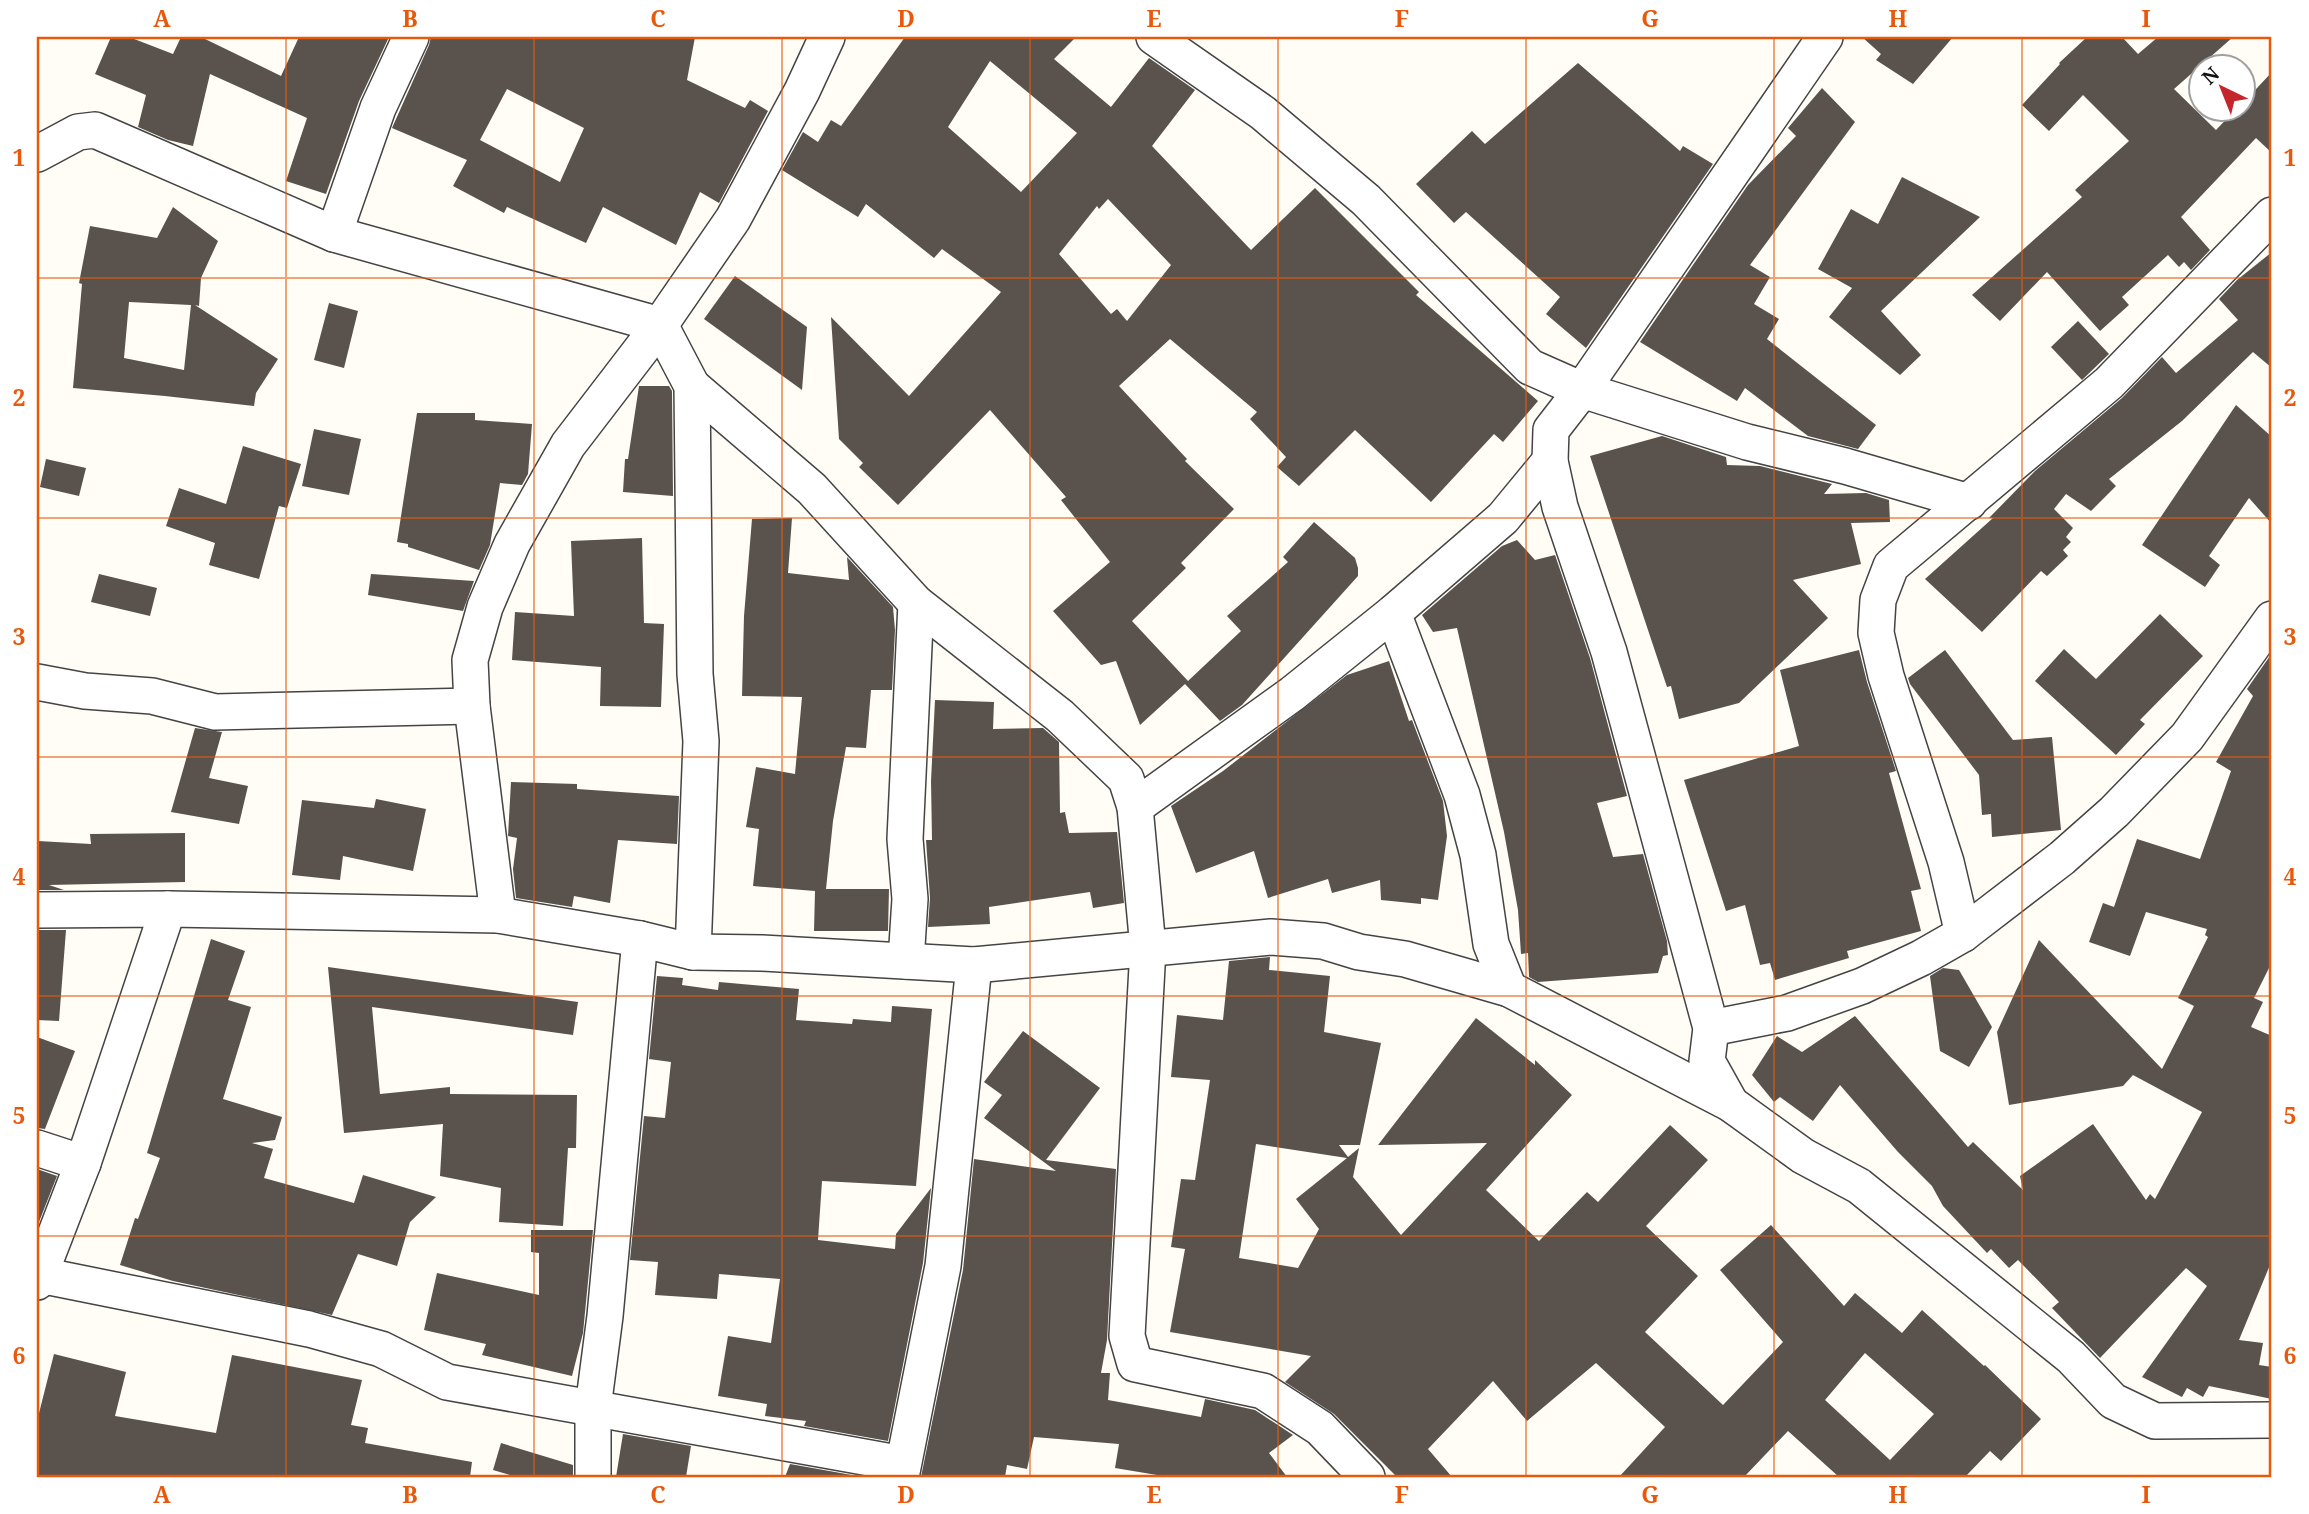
<svg xmlns="http://www.w3.org/2000/svg" width="2309" height="1514" viewBox="0 0 2309 1514" font-family="'Noto Serif',serif">
<style>
.building{fill:#5a524d;fill-rule:evenodd}
.lines{fill:none;stroke-linecap:round;stroke-linejoin:round}
.street-casing{stroke:#444;stroke-width:38}
.street{stroke:#fff;stroke-width:35}
.grid{fill:none;stroke:#e8590c;stroke-width:2;stroke-opacity:0.55}
.neatline{fill:none;stroke:#e8590c;stroke-width:2.5}
.grid-label{font-size:23px;text-anchor:middle;font-weight:bold;fill:#e8590c}
</style>
<rect width="100%" height="100%" fill="#fffdf5"/>
<g class="building">
<polygon points="111,37 129,37 173,54 181,37 201,37 281,76 299,37 389,37 359,101 326,194 286,181 307,118 210,74 193,146 168,140 138,127 146,95 95,74"/>
<path d="M431 37H695L687 80 745 108 750 100 768 111 719 203 700 192 676 245 603 207 586 243 507 207 504 213 453 186 467 160 392 128 429 45ZM507 89 584 128 560 182 480 140Z"/>
<path d="M905 37H1076L1054 59 1111 107 1149 58 1195 90 1152 146 1251 250 1315 188 1419 292 1416 295 1538 401 1503 442 1494 434 1431 502 1355 430 1299 486 1277 467 1286 457 1250 419 1257 412 1170 339 1119 386 1187 459 1185 461 1234 509 1181 563 1186 568 1132 621 1188 681 1241 631 1227 616 1288 562 1283 557 1314 522 1355 558 1358 568V576L1242 705 1220 721 1185 684 1140 725 1116 661 1101 665 1053 611 1110 562 1061 500 1066 497 990 410 898 505 859 467 863 463 839 439 831 317 909 396 1001 292 942 249 934 258 866 204 858 217 782 170 803 132 818 142 831 120 841 126ZM990 61 1077 133 1021 192 948 127ZM1108 199 1171 265 1127 321 1117 309 1111 314 1059 254 1097 206 1099 209Z"/>
<polygon points="1862,37 1953,37 1913,84 1876,60 1881,54"/>
<polygon points="2087,37 2122,37 2138,54 2158,37 2233,37 2174,89 2216,130 2237,108 2243,108 2243,103 2272,72 2272,153 2256,138 2181,217 2210,250 2191,270 2184,262 2179,267 2168,255 2122,297 2129,305 2100,331 2047,272 2000,321 1972,295 2082,197 2075,190 2129,141 2083,95 2049,131 2022,105 2060,64 2059,63"/>
<polygon points="1578,63 1680,151 1683,146 1713,164 1586,348 1546,314 1560,297 1466,212 1454,223 1416,184 1472,131 1485,144"/>
<polygon points="1822,88 1855,122 1750,265 1770,277 1754,304 1779,319 1767,339 1876,425 1858,449 1808,436 1745,388 1737,401 1640,342 1748,185 1796,136 1788,128"/>
<polygon points="1902,177 1980,217 1881,311 1921,355 1900,375 1829,317 1852,288 1818,269 1851,209 1878,224"/>
<path d="M173 207 218 241 201 278 199 306 195 305 278 359 256 393 254 406 165 396 73 388 82 284 79 283 90 226 157 238ZM129 302 191 305 184 370 124 358Z"/>
<polygon points="2272,252 2272,368 2253,352 2182,421 2109,479 2116,486 2091,511 2066,494 2054,509 2073,528 2066,537 2071,542 2063,550 2068,556 2047,576 2041,571 1982,632 1925,579 1993,518 1989,518 2035,471 2122,398 2162,357 2176,373 2238,320 2219,299 2237,280"/>
<polygon points="735,276 807,327 802,390 704,319"/>
<polygon points="329,303 358,311 344,368 314,360"/>
<polygon points="2078,321 2109,354 2082,380 2051,347"/>
<polygon points="639,386 669,386 672,391 673,496 623,492 625,459 628,459"/>
<polygon points="2236,405 2272,437 2272,524 2249,498 2209,556 2220,565 2205,587 2142,545"/>
<polygon points="417,413 475,413 475,420 532,424 528,474 522,485 500,483 490,545 479,570 408,547 408,544 397,542"/>
<polygon points="314,429 361,439 349,495 302,486"/>
<polygon points="1662,436 1726,457 1727,465 1760,466 1832,484 1824,494 1866,493 1889,500 1890,522 1851,523 1861,564 1793,580 1828,618 1739,703 1679,719 1671,686 1667,687 1590,456"/>
<polygon points="243,446 301,464 287,508 279,506 259,579 209,565 215,543 166,526 179,488 226,504"/>
<polygon points="46,459 86,468 79,496 40,487"/>
<polygon points="792,518 788,573 849,580 847,557 893,607 895,630 892,690 871,690 866,748 846,747 833,821 826,889 889,889 888,931 814,931 815,891 753,886 759,829 746,827 756,767 795,774 802,697 742,696 744,616 752,519"/>
<polygon points="642,538 644,623 664,624 661,707 600,706 601,667 512,660 515,612 574,616 571,541"/>
<polygon points="1517,540 1535,560 1555,555 1590,658 1627,796 1597,803 1613,857 1643,854 1667,941 1668,955 1663,956 1658,973 1538,982 1529,977 1528,953 1521,954 1518,910 1504,832 1457,628 1433,632 1422,615 1502,546"/>
<polygon points="99,574 157,588 150,616 91,602"/>
<polygon points="371,574 474,581 463,611 368,595"/>
<polygon points="2160,614 2203,656 2140,720 2145,724 2116,755 2035,681 2064,649 2096,679"/>
<polygon points="1859,650 1867,682 1896,771 1889,773 1921,889 1911,891 1921,931 1847,951 1849,958 1775,980 1770,963 1760,965 1745,905 1726,911 1684,780 1799,746 1780,670"/>
<polygon points="1945,650 2013,740 2052,737 2061,830 1992,837 1991,814 1982,815 1979,775 1910,684 1908,678"/>
<polygon points="2272,653 2272,962 2254,998 2263,1002 2251,1027 2272,1036 2272,1260 2239,1340 2263,1343 2259,1365 2272,1367 2272,1399 2209,1386 2203,1397 2187,1388 2182,1397 2142,1377 2207,1286 2186,1268 2100,1358 2052,1308 2059,1302 2018,1260 2009,1268 1991,1249 1987,1253 1943,1206 1932,1186 1898,1152 1840,1085 1813,1121 1780,1097 1774,1102 1752,1075 1777,1036 1802,1052 1855,1016 1968,1147 1973,1142 2023,1190 2020,1176 2093,1124 2146,1200 2150,1194 2155,1199 2202,1112 2133,1075 2123,1086 2009,1105 1997,1032 2039,940 2162,1069 2194,1006 2178,998 2208,937 2205,935 2207,929 2146,912 2130,956 2089,942 2103,903 2114,907 2137,839 2200,859 2231,771 2216,762 2253,696 2247,689"/>
<polygon points="1389,661 1409,721 1412,720 1443,801 1447,836 1438,900 1421,898 1421,904 1381,900 1380,880 1332,893 1328,879 1268,898 1254,851 1196,873 1171,806 1223,771 1347,675"/>
<polygon points="935,700 994,702 993,729 1043,728 1059,742 1060,813 1065,812 1069,833 1117,832 1124,903 1093,908 1090,892 989,907 990,924 928,927 930,898 926,840 932,840 931,781"/>
<polygon points="195,728 222,732 209,778 248,786 239,824 171,812"/>
<polygon points="511,782 577,784 577,789 679,796 677,844 618,840 610,903 574,896 572,907 516,898 513,869 517,838 508,836"/>
<polygon points="376,799 426,809 413,871 343,856 340,880 292,875 302,800 374,808"/>
<polygon points="185,833 185,882 49,885 64,890 37,890 38,841 91,844 90,834"/>
<polygon points="37,930 66,930 59,1021 37,1020"/>
<polygon points="211,939 245,951 228,1000 251,1007 223,1099 282,1117 275,1140 252,1143 273,1149 264,1178 354,1203 363,1175 436,1197 410,1222 397,1266 358,1254 332,1315 173,1281 120,1265 135,1218 138,1219 160,1158 147,1153"/>
<path d="M1270 957 1269 970 1330 976 1324 1032 1381 1043 1360 1145H1339L1348 1157 1359 1148 1353 1177 1401 1235 1487 1143 1378 1145 1476 1018 1535 1065V1060L1572 1095 1486 1190 1539 1241 1587 1192 1598 1202 1670 1125 1708 1160 1646 1226 1698 1276 1645 1332 1723 1405 1783 1342 1720 1270 1771 1225 1844 1306 1855 1293 1902 1333 1922 1310 1984 1366 1985 1365 2041 1419 2001 1461 1990 1451 1965 1477H1839L1788 1431 1744 1477H1619L1665 1427 1596 1363 1527 1421 1493 1381 1428 1449 1452 1477H1397L1334 1414 1285 1382 1311 1356 1170 1332 1185 1249 1171 1247 1181 1179 1195 1180 1210 1080 1171 1077 1177 1015 1223 1020 1229 961ZM1256 1144 1347 1158 1296 1199 1319 1229 1298 1268 1239 1258ZM1865 1353 1934 1414 1890 1460 1825 1400Z"/>
<polygon points="328,967 578,1002 573,1035 372,1007 380,1094 450,1087 450,1094 577,1095 576,1148 568,1148 563,1226 499,1222 501,1188 440,1176 443,1124 344,1133"/>
<polygon points="1943,968 1959,970 1992,1027 1969,1067 1940,1051 1930,976"/>
<polygon points="657,976 683,978 682,985 718,990 719,982 799,989 796,1020 852,1024 853,1019 891,1022 892,1006 932,1009 916,1186 822,1181 818,1240 895,1249 896,1234 931,1188 923,1263 888,1441 804,1426 806,1421 765,1416 767,1404 718,1396 728,1336 771,1343 780,1279 719,1274 717,1299 655,1295 658,1262 630,1260 644,1116 665,1118 671,1062 649,1059"/>
<polygon points="1023,1031 1100,1088 1046,1160 1116,1169 1107,1340 1101,1373 1110,1373 1108,1400 1201,1417 1205,1399 1255,1410 1293,1435 1269,1453 1287,1477 1169,1477 1115,1468 1119,1444 1034,1437 1027,1469 1007,1465 1005,1477 921,1477 963,1270 974,1159 1056,1171 984,1118 1002,1095 984,1082"/>
<polygon points="37,1037 75,1051 45,1129 37,1128"/>
<polygon points="37,1169 57,1176 37,1227"/>
<polygon points="531,1230 593,1230 583,1333 572,1376 482,1355 486,1344 424,1330 437,1273 539,1295 539,1253 531,1252"/>
<polygon points="54,1354 126,1372 115,1416 216,1433 232,1355 362,1380 351,1425 368,1428 365,1443 472,1462 470,1477 37,1477 37,1421"/>
<polygon points="623,1434 691,1446 686,1477 616,1477"/>
<polygon points="501,1443 573,1465 573,1477 517,1477 493,1470"/>
<polygon points="790,1464 863,1477 785,1477"/>
</g>
<g class="lines">
<g class="street-casing">
<g id="street">
<polyline points="1154,37 1263,113 1366,200 1530,367 1582,390 1747,442 1845,466 1969,502"/>
<polyline points="37,154 78,132 95,130 334,234 660,325 692,386 695,674 701,741 693,952"/>
<polyline points="334,234 378,108 411,37"/>
<polyline points="692,386 812,489 916,603 1060,716 1126,779 1135,807 1148,948 1127,1336 1135,1364 1263,1391 1320,1428 1367,1477"/>
<polyline points="1393,613 1462,795 1478,855 1491,944 1509,989"/>
<polyline points="37,682 85,691 152,696 215,712 472,706"/>
<polyline points="1135,807 1292,694 1393,613 1503,518 1550,461"/>
<polyline points="37,910 168,909 498,915 640,939 693,952 762,953 974,965 1271,937 1323,941 1359,952 1405,959 1509,989 1731,1104 1803,1156 1859,1186 2071,1357 2113,1401 2155,1421 2272,1420"/>
<polyline points="498,915 472,706 470,660 485,607 512,544 568,445 660,325 733,219 802,91 827,37"/>
<polyline points="1963,934 1946,862 1886,676 1876,633 1878,600 1891,566 2109,383 2272,215"/>
<polyline points="906,961 910,899 905,839 916,603"/>
<polyline points="1711,1028 1787,1013 1862,986 1921,958 1963,934 2062,858 2114,812 2187,737 2272,619"/>
<polyline points="1731,1104 1707,1061 1711,1028 1609,652 1560,507 1550,461 1551,430 1582,390 1825,37"/>
<polyline points="37,1148 83,1163"/>
<polyline points="40,1275 309,1329 381,1349 447,1382 903,1464"/>
<polyline points="37,1282 83,1163 168,909"/>
<polyline points="593,1477 593,1408 605,1316 640,939"/>
<polyline points="901,1477 943,1266 974,965"/>
</g>
</g>
<use href="#street" class="street"/>
</g>
<path class="grid" d="M286 37V1477M534 37V1477M782 37V1477M1030 37V1477M1278 37V1477M1526 37V1477M1774 37V1477M2022 37V1477M37 278H2272M37 518H2272M37 757H2272M37 996H2272M37 1236H2272"/>
<rect width="2309" height="1514" fill="none" stroke="#ffffff" stroke-width="77"/>
<g transform="translate(2222 88) rotate(317)"><circle r="33" fill="#ffffff" stroke="#a0a0a0" stroke-width="2"/>
<path d="M0-5L12 26L0 18L-12 26Z" fill="#c4262e"/>
<text y="-10" font-size="19" font-weight="bold" text-anchor="middle" fill="#111111">N</text>
</g>
<rect x="38" y="38" width="2232" height="1438" class="neatline"/>
<g class="grid-label">
<text x="162" y="27">A</text>
<text x="410" y="27">B</text>
<text x="658" y="27">C</text>
<text x="906" y="27">D</text>
<text x="1154" y="27">E</text>
<text x="1402" y="27">F</text>
<text x="1650" y="27">G</text>
<text x="1898" y="27">H</text>
<text x="2146" y="27">I</text>
<text x="19" y="166">1</text>
<text x="2290" y="166">1</text>
<text x="19" y="406">2</text>
<text x="2290" y="406">2</text>
<text x="19" y="645">3</text>
<text x="2290" y="645">3</text>
<text x="19" y="885">4</text>
<text x="2290" y="885">4</text>
<text x="19" y="1124">5</text>
<text x="2290" y="1124">5</text>
<text x="19" y="1364">6</text>
<text x="2290" y="1364">6</text>
<text x="162" y="1503">A</text>
<text x="410" y="1503">B</text>
<text x="658" y="1503">C</text>
<text x="906" y="1503">D</text>
<text x="1154" y="1503">E</text>
<text x="1402" y="1503">F</text>
<text x="1650" y="1503">G</text>
<text x="1898" y="1503">H</text>
<text x="2146" y="1503">I</text>
</g>
</svg>
